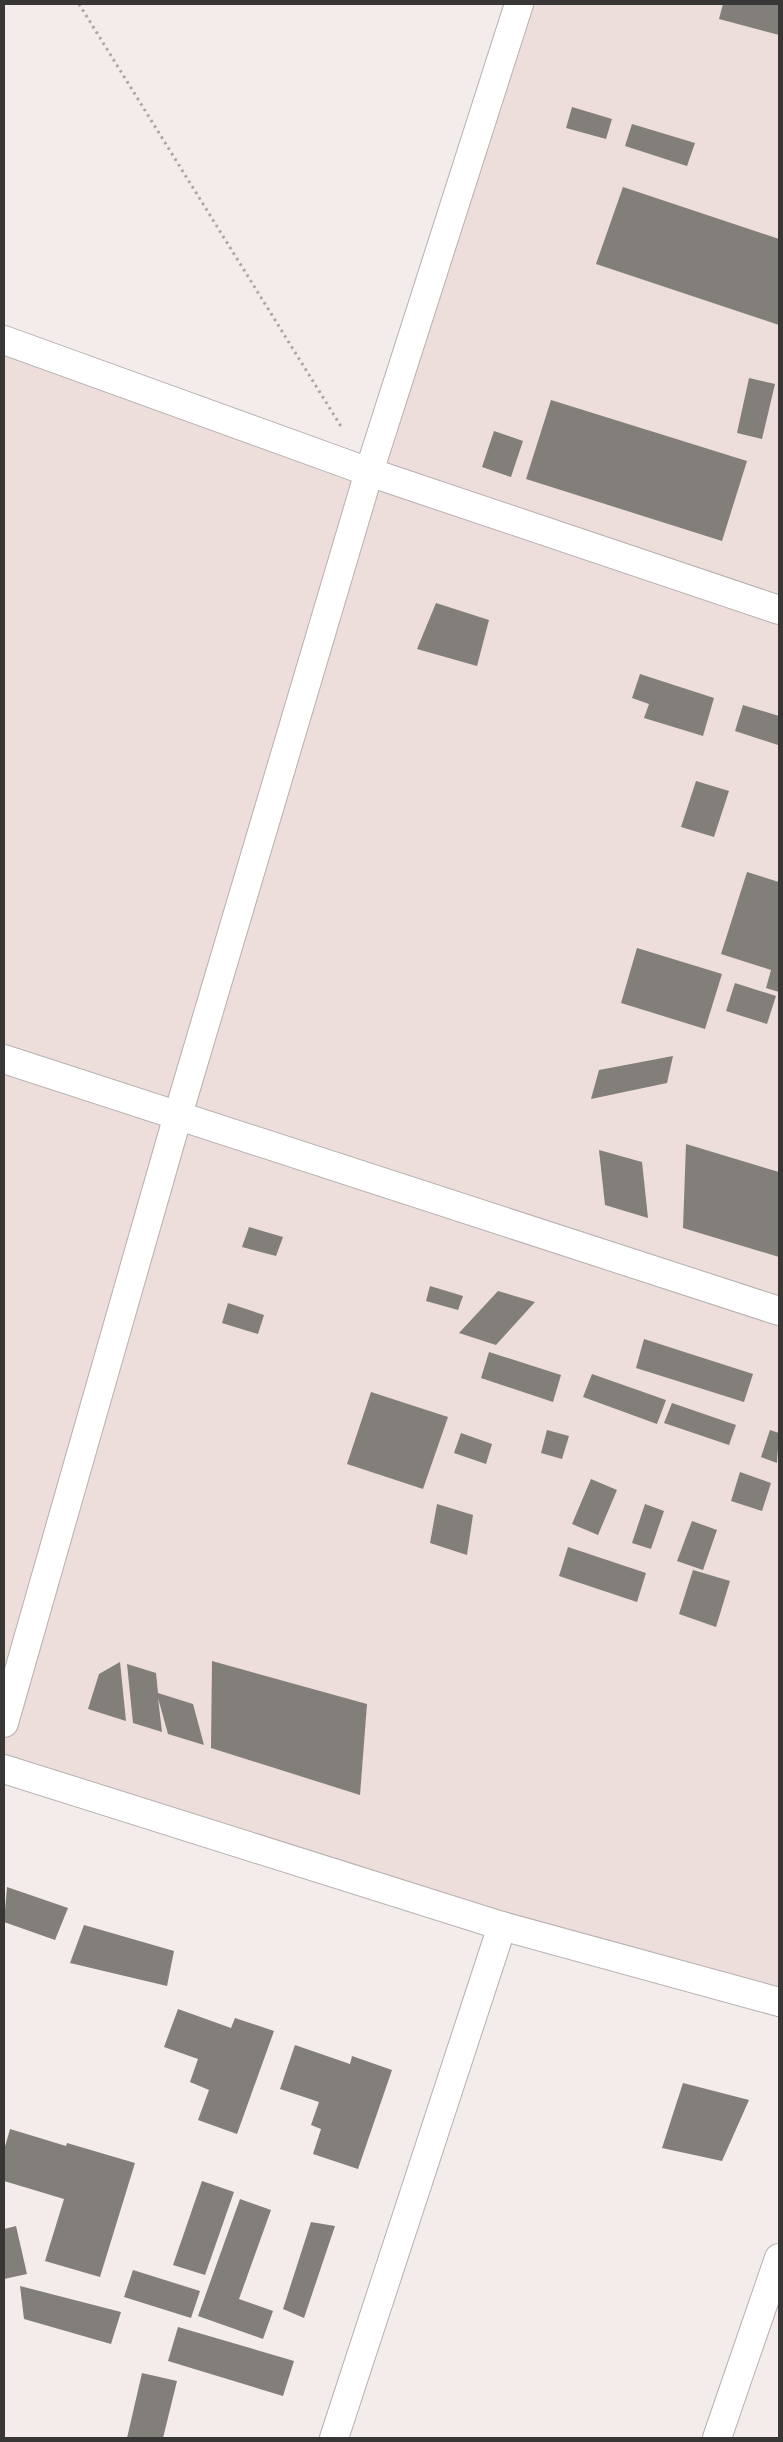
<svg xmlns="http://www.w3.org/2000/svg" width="783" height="2442" viewBox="0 0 783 2442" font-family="'DejaVu Sans',sans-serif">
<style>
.built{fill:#eddedb}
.building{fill:#827e7a}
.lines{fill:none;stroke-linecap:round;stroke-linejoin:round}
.minor-casing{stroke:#b6b0af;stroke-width:30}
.path{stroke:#aba6a5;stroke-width:3;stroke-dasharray:2.5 4;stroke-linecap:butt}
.minor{stroke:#fff;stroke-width:28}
</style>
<rect width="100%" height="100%" fill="#f3eceb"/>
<polygon class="built" points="519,4 779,4 779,2002 4,1769 4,340 369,471"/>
<g class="building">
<polygon points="723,4 779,4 779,35 719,19"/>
<polygon points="572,107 612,119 606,139 566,128"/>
<polygon points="632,124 695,143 687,166 625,146"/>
<polygon points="623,187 779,239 779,325 596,264"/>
<polygon points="749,378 775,384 762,439 737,433"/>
<polygon points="551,400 747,461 722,541 526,479"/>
<polygon points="494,431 523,441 511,477 482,467"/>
<polygon points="436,603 489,620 477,666 417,649"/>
<polygon points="640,674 714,698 703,736 644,718 649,704 632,698"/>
<polygon points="743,705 779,716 778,745 735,731"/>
<polygon points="696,781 729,791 714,837 681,827"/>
<polygon points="747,872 779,882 779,992 766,988 771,970 721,954"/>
<polygon points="637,948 722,974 705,1029 621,1003"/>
<polygon points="735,983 776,996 767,1024 726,1011"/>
<polygon points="673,1056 667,1083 591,1099 599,1070"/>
<polygon points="686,1144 779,1172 779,1257 683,1228"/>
<polygon points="599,1150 642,1162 648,1218 605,1205"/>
<polygon points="249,1227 283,1237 276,1256 242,1247"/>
<polygon points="430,1286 463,1296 458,1310 426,1301"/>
<polygon points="498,1291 535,1302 496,1345 459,1333"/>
<polygon points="228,1303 264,1315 258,1334 222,1323"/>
<polygon points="644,1339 753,1374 744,1402 636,1368"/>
<polygon points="489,1352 561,1375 553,1402 481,1378"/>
<polygon points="592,1374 666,1400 657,1424 583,1397"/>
<polygon points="371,1392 448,1417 423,1489 347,1464"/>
<polygon points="672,1403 736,1425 729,1445 664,1423"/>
<polygon points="547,1430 569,1436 562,1459 541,1453"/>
<polygon points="770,1430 779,1433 777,1463 761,1457"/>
<polygon points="461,1433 492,1444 486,1464 454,1453"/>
<polygon points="740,1472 771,1483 762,1511 731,1501"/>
<polygon points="591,1479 617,1490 598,1535 572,1524"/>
<polygon points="437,1504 473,1515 467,1555 430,1543"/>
<polygon points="645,1504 664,1511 651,1549 632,1543"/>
<polygon points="692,1521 717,1530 703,1570 677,1561"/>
<polygon points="568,1547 646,1573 637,1602 559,1576"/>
<polygon points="693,1570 730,1581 716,1627 679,1614"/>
<polygon points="212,1661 367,1704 360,1795 211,1748"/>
<polygon points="120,1662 126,1721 88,1709 99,1674"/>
<polygon points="127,1664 156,1673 158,1693 193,1704 204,1745 168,1734 158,1698 162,1732 133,1723"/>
<polygon points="7,1887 68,1908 55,1940 4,1922"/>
<polygon points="84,1925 174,1951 167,1986 70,1963"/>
<polygon points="178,2009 231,2028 235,2018 274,2031 237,2134 198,2120 209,2090 190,2082 198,2059 164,2047"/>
<polygon points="295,2045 350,2064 352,2056 392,2070 358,2169 313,2154 321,2129 311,2125 319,2102 280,2089"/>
<polygon points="683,2083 749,2100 722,2161 662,2148"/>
<polygon points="10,2129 66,2146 67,2143 135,2163 100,2277 45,2261 64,2199 4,2181 4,2150"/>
<polygon points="202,2181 234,2192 205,2275 173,2265"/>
<polygon points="240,2199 271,2210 239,2299 273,2311 263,2339 198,2316"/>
<polygon points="311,2222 335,2226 304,2318 283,2309"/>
<polygon points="16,2226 27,2274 4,2279 4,2229"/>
<polygon points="133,2270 200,2291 191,2318 124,2297"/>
<polygon points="20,2286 121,2312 111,2344 24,2319"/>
<polygon points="178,2327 294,2361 283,2396 168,2361"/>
<polygon points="142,2373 177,2381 163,2438 127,2438"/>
</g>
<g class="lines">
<g class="minor-casing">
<g id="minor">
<polyline points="4,340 369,472 779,610"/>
<polyline points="4,1059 779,1311"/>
<polyline points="4,1723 178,1115 369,472 519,4"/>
<polyline points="4,1769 502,1926 779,2002"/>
<polyline points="334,2438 502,1926"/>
<polyline points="717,2438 779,2258"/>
</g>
</g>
<polyline class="path" points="79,4 342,428"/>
<use href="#minor" class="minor"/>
</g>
<rect width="783" height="2442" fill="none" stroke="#393736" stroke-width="10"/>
</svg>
